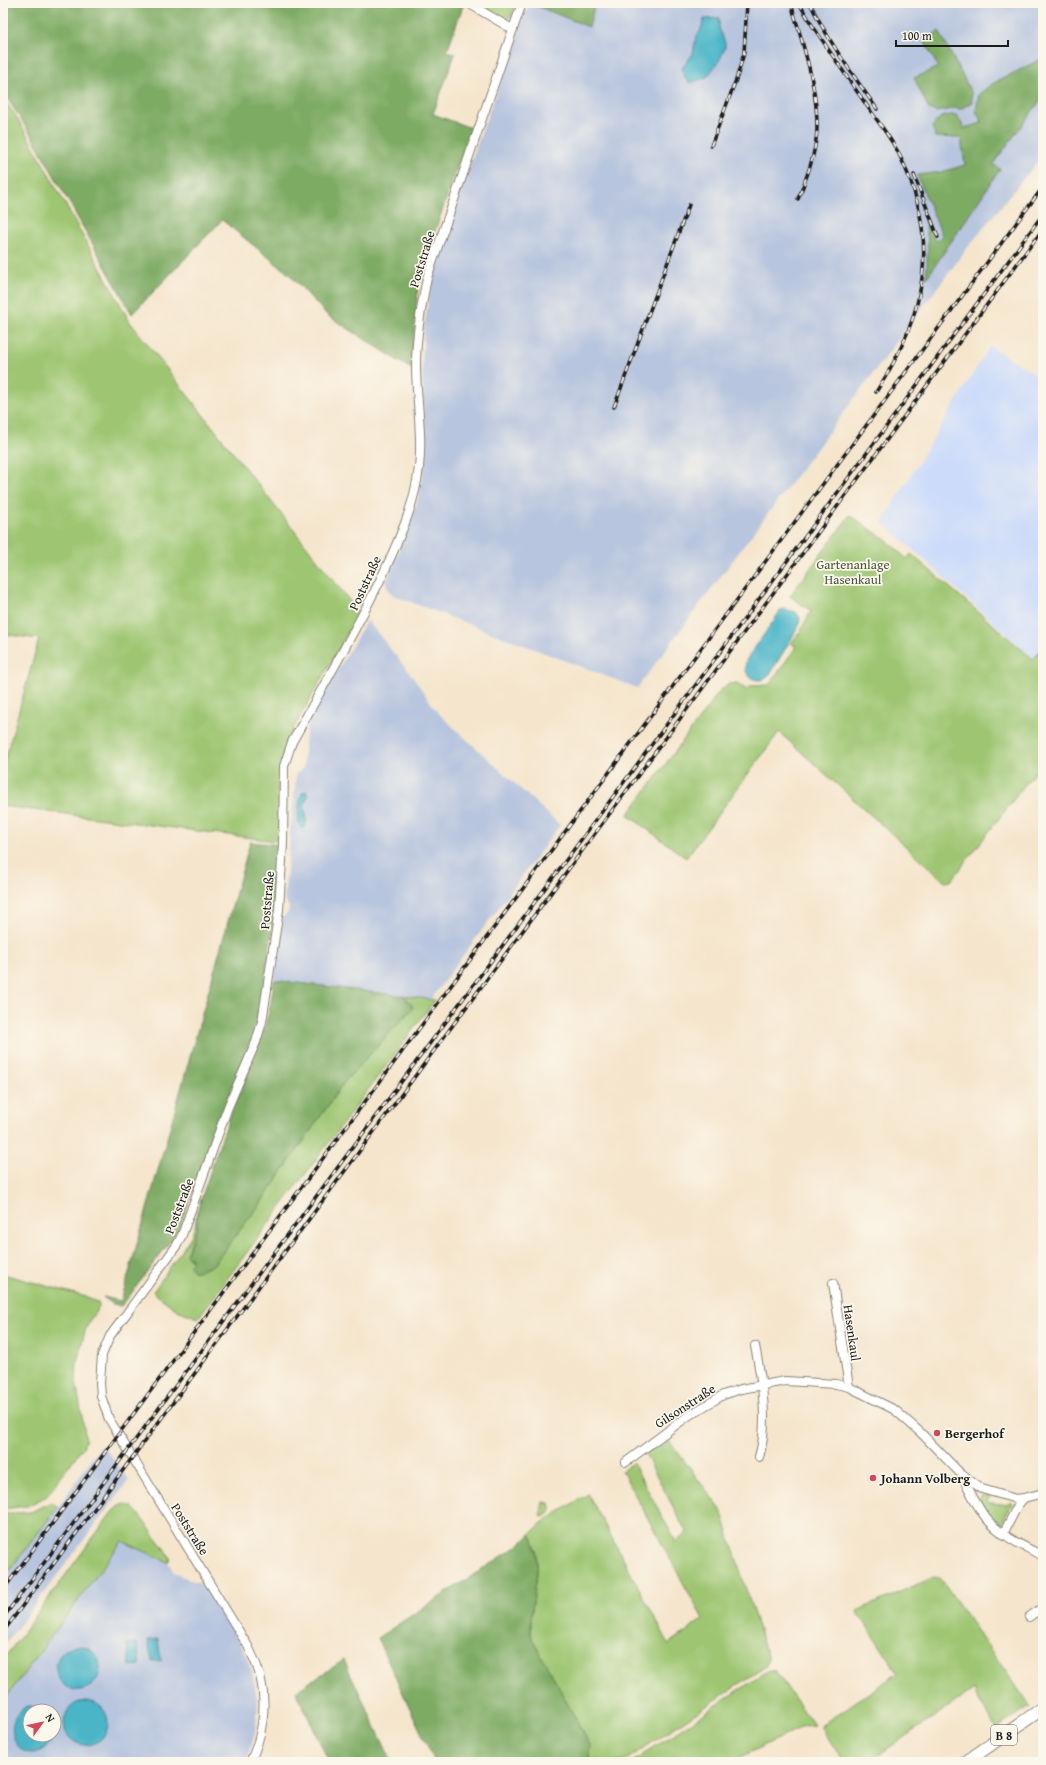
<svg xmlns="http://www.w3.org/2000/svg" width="1046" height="1765" viewBox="0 0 1046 1765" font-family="'Gentium Book Plus',serif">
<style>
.built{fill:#ccdbfa}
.industrial{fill:#b8c5de;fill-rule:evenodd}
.green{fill:#9ec672;stroke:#5d7147}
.forest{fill:#7eab64;stroke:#4d6440}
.water{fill:#4ab5c7;stroke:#336872}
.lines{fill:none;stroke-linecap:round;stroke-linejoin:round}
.street-casing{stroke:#888074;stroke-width:10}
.primary-casing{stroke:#888074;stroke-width:14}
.street{stroke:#fff;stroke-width:8}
.primary{stroke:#fff;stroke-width:12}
.rail-casing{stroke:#1c1c1c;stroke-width:3.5}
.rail{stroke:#fbf7ec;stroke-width:2;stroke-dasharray:6;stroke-linecap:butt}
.poi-dot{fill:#d1495b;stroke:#fbf7ec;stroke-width:1.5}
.labels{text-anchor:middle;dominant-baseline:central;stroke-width:3.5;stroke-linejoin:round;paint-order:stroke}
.shield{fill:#fbf7ec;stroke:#5f5e5a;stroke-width:1}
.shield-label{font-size:12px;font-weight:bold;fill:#1c1c1c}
.street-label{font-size:13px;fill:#1c1c1c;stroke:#fbf7ec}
.park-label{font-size:13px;fill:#4a583a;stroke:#fbf7ec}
.poi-label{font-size:13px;font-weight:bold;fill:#1c1c1c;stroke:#fbf7ec;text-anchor:start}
</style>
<rect width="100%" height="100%" fill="#fbf7ec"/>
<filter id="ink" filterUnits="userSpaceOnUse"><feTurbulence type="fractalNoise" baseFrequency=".025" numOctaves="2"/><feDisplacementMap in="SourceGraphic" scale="8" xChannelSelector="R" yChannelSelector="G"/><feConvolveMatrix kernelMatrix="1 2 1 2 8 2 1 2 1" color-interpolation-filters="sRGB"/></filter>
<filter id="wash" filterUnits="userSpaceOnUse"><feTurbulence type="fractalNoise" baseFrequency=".012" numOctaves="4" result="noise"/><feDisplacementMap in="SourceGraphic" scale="16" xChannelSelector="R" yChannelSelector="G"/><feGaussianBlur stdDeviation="0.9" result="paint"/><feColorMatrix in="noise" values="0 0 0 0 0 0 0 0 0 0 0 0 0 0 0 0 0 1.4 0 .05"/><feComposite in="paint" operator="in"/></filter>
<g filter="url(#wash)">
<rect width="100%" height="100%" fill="#f5e5cc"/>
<polygon class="built" points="990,346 1043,379 1043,647 1034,659 882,522"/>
<g class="industrial">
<path d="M595 3H1043V155L968 247 637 688 395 596 391 593 387 587 386 580 409 527 417 502 422 478 424 461 422 369 424 327 432 279 460 191 529 4 589 27ZM704 19 713 20 725 43V48L719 61 707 77 697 81 682 68 693 54 696 36 700 32Z"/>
<path d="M367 620 410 673 438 713 560 825 430 1000 274 980 282 918 288 913 289 907 284 899 296 774 303 768 307 723ZM306 791 308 794 304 805 306 819 305 827 299 823V814L300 799Z"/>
<polygon points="102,1444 129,1480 3,1647 3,1579 58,1507"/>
<path d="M122 1541 168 1562 174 1573 206 1586 241 1644 252 1671 258 1704 255 1733 246 1762H3V1702ZM30 1711H54V1735H30Z"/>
</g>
<g class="green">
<polygon points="477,3 516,3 511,17 503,20"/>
<polygon points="3,99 15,115 30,140 130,322 356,609 357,616 287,740 282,757 280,836 275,841 3,806 3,767 39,639 3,634"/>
<polygon points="850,515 890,543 907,559 911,554 1033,659 1043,647 1043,761 951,881 945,882 779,732 686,858 628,815 722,688 724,689 728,684 737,683 747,690 750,686 769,685 796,647 791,643 800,632 811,611 790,596"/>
<polygon points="404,996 435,1000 198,1318 177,1310 153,1292 190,1238 195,1227 197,1211 197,1228 186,1255 192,1260 196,1272 213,1265 260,1204 344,1082 413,1008 411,1003"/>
<polygon points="3,1274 90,1298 98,1303 99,1306 86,1328 77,1362 76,1382 86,1439 83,1447 47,1496 27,1506 3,1509"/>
<path d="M667 1438 721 1510 768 1659 766 1666 623 1762H589L590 1757 532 1638C526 1607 548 1563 530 1534L543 1522 588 1494 669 1644 703 1619 622 1471 633 1463 676 1542 687 1533 645 1454Z"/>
<polygon points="982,1495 991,1496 986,1502 1007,1505 1010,1502 1012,1504 1001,1526 999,1526 988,1515 979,1500"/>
<polygon points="51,1502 58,1507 3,1579 3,1514 31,1512"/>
<polygon points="543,1502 549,1503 551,1512 543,1517 540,1516"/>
<polygon points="125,1504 132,1507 137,1512 171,1558 168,1562 122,1541 3,1702 3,1660 112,1512 119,1506"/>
<polygon points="934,1577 941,1579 1030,1706 996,1729 973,1690 868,1762 844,1762 820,1726 898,1673 857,1611"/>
<polygon points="769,1670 775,1671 814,1725 804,1726 730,1762 632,1762"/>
</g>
<g class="forest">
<polygon points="6,3 464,3 447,51 455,54 433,114 471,128 419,277 411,369 327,315 289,274 222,220 132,314 33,138 3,92 3,12"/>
<polygon points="529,3 595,3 589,27"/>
<polygon points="939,31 971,92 972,102 961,109 955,108 936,112 929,109 914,78 938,67 924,40"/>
<path d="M1043 58V97L993 164 1000 169 926 279 928 242 925 217 936 242 942 235 917 175 942 172 965 165 961 138 935 137 933 126C939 116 946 115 957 115L964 128 982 123 976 111 979 94 992 84Z"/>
<path d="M250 842 280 845V847L275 910 265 979 253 1036 222 1112 178 1231 124 1303 121 1306 113 1304 103 1297 121 1301C164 1148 208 995 250 842Z"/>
<path d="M274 980 404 996 413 1008 344 1082 260 1204 213 1265 196 1272 193 1271 190 1266 192 1260 186 1255 197 1227V1211C208 1179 218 1147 230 1116 248 1071 270 1028 274 980Z"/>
<path d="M530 1534C548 1563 526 1607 532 1638L590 1745 589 1762H435L377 1638 519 1545Z"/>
<polygon points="344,1660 392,1762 329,1762 296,1691"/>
</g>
<g class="water">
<polygon points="719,18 719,28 725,43 725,48 719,61 707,77 693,82 688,82 684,76 682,68 693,54 696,36 700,32 704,19"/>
<path d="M785 609 796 612 800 618 799 626 770 674 762 680C749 681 742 671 747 659L781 610Z"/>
<path d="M306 791 308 796 304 805C306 813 307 819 305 827L301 828C296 822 299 801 302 793Z"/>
<polygon points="158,1639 161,1661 152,1662 148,1640"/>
<polygon points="137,1643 140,1665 130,1666 127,1644"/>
<circle cx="78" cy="1668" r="22"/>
<circle cx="86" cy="1723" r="22"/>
<path d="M28 1706 38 1707 45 1711H30V1735H53C52 1741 48 1746 43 1750 13 1765 0 1717 28 1706Z"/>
</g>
</g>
<g filter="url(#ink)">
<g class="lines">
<g class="street-casing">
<g id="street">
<polyline points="468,3 512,29"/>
<polyline points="833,1283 849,1387"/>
<path d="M755 1346C762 1380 769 1424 759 1457"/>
<polyline points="626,1462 688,1416 723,1395 741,1389 785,1381 836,1384 849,1387 895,1410 921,1433 961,1474 982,1489 1016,1499 1024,1498 1043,1493"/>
<path d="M963 1478C970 1491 977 1507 986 1518 1001 1536 1023 1546 1043 1556"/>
<polyline points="1003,1534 1018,1505 1024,1498"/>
<polyline points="1029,1617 1043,1607"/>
<path d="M250 1762C262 1738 267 1707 261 1680 259 1668 253 1657 248 1646L109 1419 101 1396 100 1383 102 1355 110 1336 177 1245 182 1235 228 1107 256 1042 262 1022 279 910 283 843 284 766 292 742C324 685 357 629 385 570 400 537 415 504 419 467 423 433 416 399 416 365 416 335 421 307 427 278L522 3"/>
</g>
</g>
<g class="primary-casing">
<polyline id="primary" points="966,1762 1043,1708"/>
</g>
<use href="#street" class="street"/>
<use href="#primary" class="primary"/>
<g class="rail-casing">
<g id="rail">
<path d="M791 3C802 43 818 87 817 129 816 153 807 177 798 199"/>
<path d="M799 3 812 25C829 50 846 76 863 100 875 118 889 135 899 154 941 239 927 314 876 392"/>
<path d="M810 3C828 41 853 75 877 109"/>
<polyline points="711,146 737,77 744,53 747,3"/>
<polyline points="914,175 938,237"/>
<polyline points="614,407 689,205"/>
<polyline points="3,1590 1043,187"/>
<polyline points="3,1618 647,751 1043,214"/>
<polyline points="3,1632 1043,229"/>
</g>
</g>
<use href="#rail" class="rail"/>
</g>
</g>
<g class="poi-dot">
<circle cx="937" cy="1433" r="4"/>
<circle cx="873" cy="1478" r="4"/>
</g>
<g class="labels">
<rect class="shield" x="991" y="1725" width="26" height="20" rx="3"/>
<g class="shield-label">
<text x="1004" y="1735">B 8</text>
</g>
<g class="street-label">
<text transform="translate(422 259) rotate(-73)">Poststraße</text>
<text transform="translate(365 583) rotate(-65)">Poststraße</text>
<text transform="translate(267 900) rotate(-85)">Poststraße</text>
<text transform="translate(179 1206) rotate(-69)">Poststraße</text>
<text transform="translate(852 1333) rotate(82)">Hasenkaul</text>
<text transform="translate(685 1406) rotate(-33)">Gilsonstraße</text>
<text transform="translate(190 1529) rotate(58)">Poststraße</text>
</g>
<g class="park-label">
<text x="853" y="564">Gartenanlage<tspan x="853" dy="15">Hasenkaul</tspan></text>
</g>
<g class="poi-label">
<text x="945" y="1433">Bergerhof</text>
<text x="881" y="1478">Johann Volberg</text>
</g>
</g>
<rect width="1046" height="1765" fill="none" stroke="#fbf7ec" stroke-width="16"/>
<g transform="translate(42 1723) rotate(57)"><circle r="19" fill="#fbf7ec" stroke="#a29f99"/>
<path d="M0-3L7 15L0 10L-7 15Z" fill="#d1495b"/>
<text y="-6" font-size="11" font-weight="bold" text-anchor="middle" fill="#1c1c1c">N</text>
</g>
<path d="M896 40v6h112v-6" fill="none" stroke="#1c1c1c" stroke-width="2"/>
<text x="902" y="40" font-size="12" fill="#1c1c1c" stroke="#fbf7ec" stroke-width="3" paint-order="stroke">100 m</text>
</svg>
